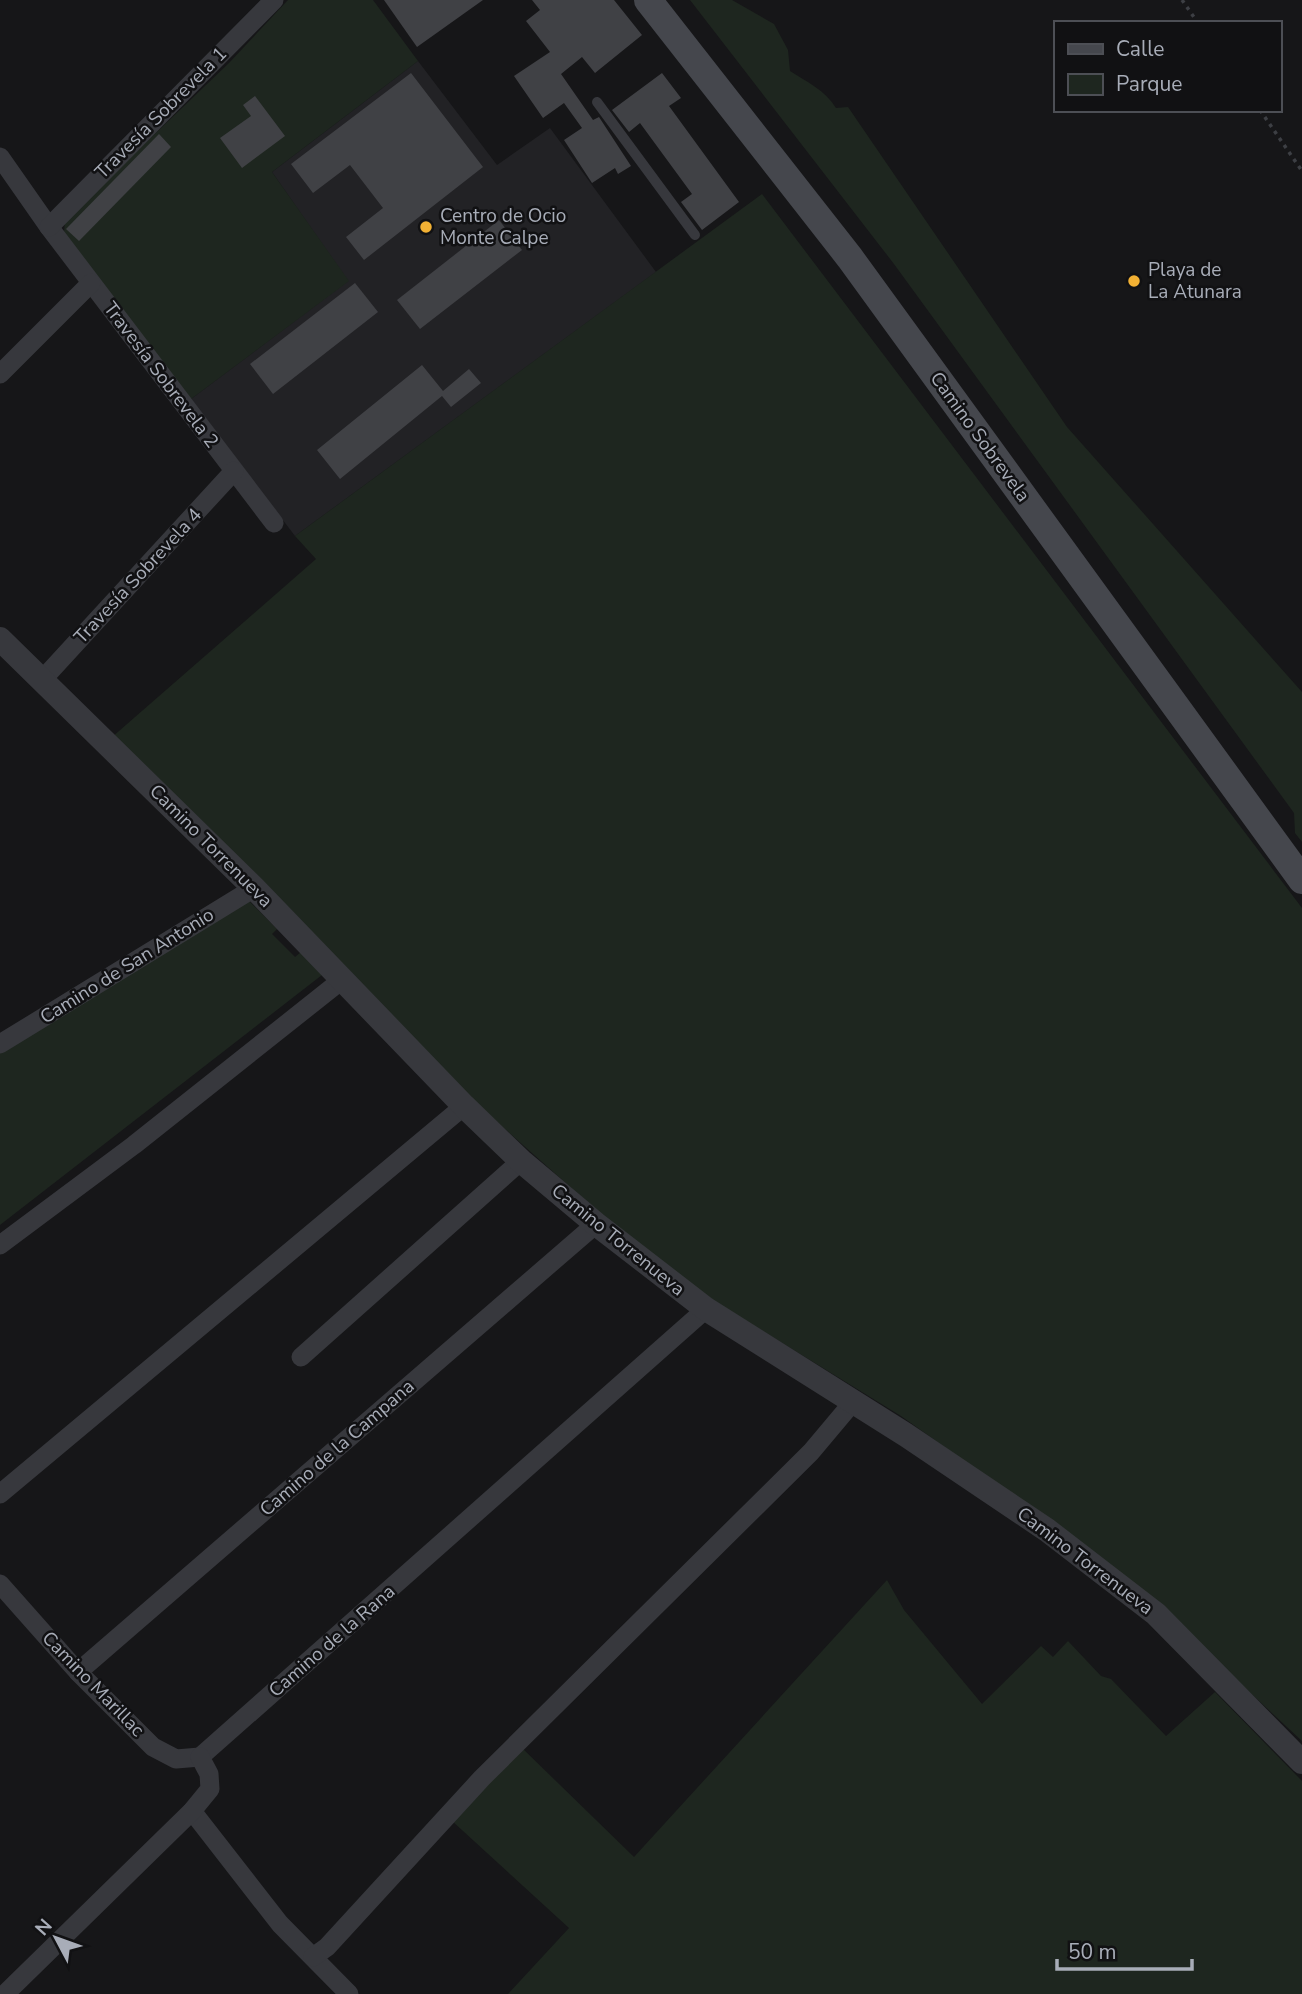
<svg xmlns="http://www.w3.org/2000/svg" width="1302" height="1994" viewBox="0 0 1302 1994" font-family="'Nunito Sans',sans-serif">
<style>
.built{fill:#222225}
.green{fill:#1e261f}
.building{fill:#404145}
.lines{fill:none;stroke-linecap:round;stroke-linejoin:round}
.path{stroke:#3d3f44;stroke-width:3.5;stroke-dasharray:3.5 5;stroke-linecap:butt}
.service{stroke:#37383d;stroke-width:10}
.minor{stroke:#37383d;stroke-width:19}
.tertiary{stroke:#37383d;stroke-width:24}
.secondary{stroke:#45474d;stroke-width:28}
.poi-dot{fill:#f2b134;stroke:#111113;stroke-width:2.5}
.labels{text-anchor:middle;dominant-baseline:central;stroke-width:5;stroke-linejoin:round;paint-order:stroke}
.street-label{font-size:19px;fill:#a8adb8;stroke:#111113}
.poi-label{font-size:19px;fill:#a8adb8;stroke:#111113;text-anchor:start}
</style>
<rect width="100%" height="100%" fill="#161618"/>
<polygon class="built" points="418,61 497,165 550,128 656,272 295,536 191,399 348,281 272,172"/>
<g class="green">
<polygon points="288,0 373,0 418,61 272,172 349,281 191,399 64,233 65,220 229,63"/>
<path d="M690 0H732L774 24 788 50 790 71C807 82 825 90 836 108L848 107 1067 427 1302 692V842L1295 833 1294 813 894 264Z"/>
<polygon points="762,194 1302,908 1302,1741 1216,1661 998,1485 901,1416 719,1304 649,1254 568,1185 479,1106 111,738 316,559 295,536"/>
<polygon points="249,901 277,929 272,934 295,957 301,952 322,975 0,1225 0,1053"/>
<polygon points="887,1580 904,1610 982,1704 1041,1646 1053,1657 1068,1641 1101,1676 1111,1679 1166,1736 1215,1692 1302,1781 1302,1994 508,1994 569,1928 451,1820 521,1747 634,1857"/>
</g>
<g class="building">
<polygon points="384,0 483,0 417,47"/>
<polygon points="532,0 614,0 642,35 595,73 582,57 561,74 593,120 599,117 631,166 618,174 615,168 592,183 564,140 582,128 564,103 543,118 514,76 550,52 526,21 540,10"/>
<polygon points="411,73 483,167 364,260 346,237 383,208 350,165 313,193 291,164"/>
<polygon points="662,73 681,98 669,106 739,202 702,230 681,202 692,194 640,123 629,132 612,110"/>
<polygon points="255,96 285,136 242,168 220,138 251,116 243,105"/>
<polygon points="159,134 171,147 79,241 66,229"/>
<polygon points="499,220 522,250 420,329 397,300"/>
<polygon points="355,283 378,312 273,394 250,364"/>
<polygon points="422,365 443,391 469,369 481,383 451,407 442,396 340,479 317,450"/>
</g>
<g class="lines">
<g class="path">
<polyline points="1182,0 1198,23"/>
<polyline points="1260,110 1302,171"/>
</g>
<polyline class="service" points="597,102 695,235"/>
<g class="minor">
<polyline points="0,157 49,227 274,523"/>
<polyline points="49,227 274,0"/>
<polyline points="0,374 91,283"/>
<polyline points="42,680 234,471"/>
<polyline points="0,1044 254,888"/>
<polyline points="0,1245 134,1145 343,979"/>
<polyline points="301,1357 521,1161"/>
<polyline points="0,1494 464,1106"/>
<polyline points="0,1584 78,1672 153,1747 176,1759 200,1757"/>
<polyline points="78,1672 596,1224"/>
<polyline points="200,1757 706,1309"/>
<polyline points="192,1811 280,1924 349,1994"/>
<polyline points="313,1957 327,1947 482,1778 811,1452 853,1402"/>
<polyline points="5,1994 192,1811 210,1789 209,1774 200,1757"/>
</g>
<polyline class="tertiary" points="0,639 254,888 464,1106 521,1161 596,1224 706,1309 906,1435 1047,1530 1156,1614 1302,1762"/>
<polyline class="secondary" points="648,0 850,258 1302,880"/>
</g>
<g class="poi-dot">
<circle cx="426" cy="227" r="7"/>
<circle cx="1134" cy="281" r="7"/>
</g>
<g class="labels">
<g class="street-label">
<text transform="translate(161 113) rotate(-45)">Travesía Sobrevela 1</text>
<text transform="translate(161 375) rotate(53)">Travesía Sobrevela 2</text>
<text transform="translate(980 437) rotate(54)">Camino Sobrevela</text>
<text transform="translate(138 576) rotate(-47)">Travesía Sobrevela 4</text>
<text transform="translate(211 846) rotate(45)">Camino Torrenueva</text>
<text transform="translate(127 966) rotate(-32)">Camino de San Antonio</text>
<text transform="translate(618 1240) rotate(39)">Camino Torrenueva</text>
<text transform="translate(337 1448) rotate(-41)">Camino de la Campana</text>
<text transform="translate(1085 1561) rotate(37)">Camino Torrenueva</text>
<text transform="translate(332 1641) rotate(-41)">Camino de la Rana</text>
<text transform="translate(93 1684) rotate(46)">Camino Marillac</text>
</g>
<g class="poi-label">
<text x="440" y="216">Centro de Ocio<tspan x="440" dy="22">Monte Calpe</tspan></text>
<text x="1148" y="270">Playa de<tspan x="1148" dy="22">La Atunara</tspan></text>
</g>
</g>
<rect x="1054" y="21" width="228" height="91" fill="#111113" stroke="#4d4f55" stroke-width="2"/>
<rect x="1068" y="44" width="35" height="10" fill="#45474d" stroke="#4d4f55" stroke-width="2"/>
<text x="1116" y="56" font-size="21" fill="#a8adb8">Calle</text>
<rect x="1068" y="74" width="35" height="21" fill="#1e261f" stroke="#4d4f55" stroke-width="2"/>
<text x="1116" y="91" font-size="21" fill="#a8adb8">Parque</text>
<g transform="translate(56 1938) rotate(311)" stroke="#111113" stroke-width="5" paint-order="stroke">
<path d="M0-5L12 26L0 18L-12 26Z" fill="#a8adb8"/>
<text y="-10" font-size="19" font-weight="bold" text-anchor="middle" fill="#a8adb8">N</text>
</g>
<path d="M1057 1959v10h135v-10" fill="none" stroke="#a8adb8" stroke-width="3.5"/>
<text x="1068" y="1959" font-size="21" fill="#a8adb8" stroke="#111113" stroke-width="5" paint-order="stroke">50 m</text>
</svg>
